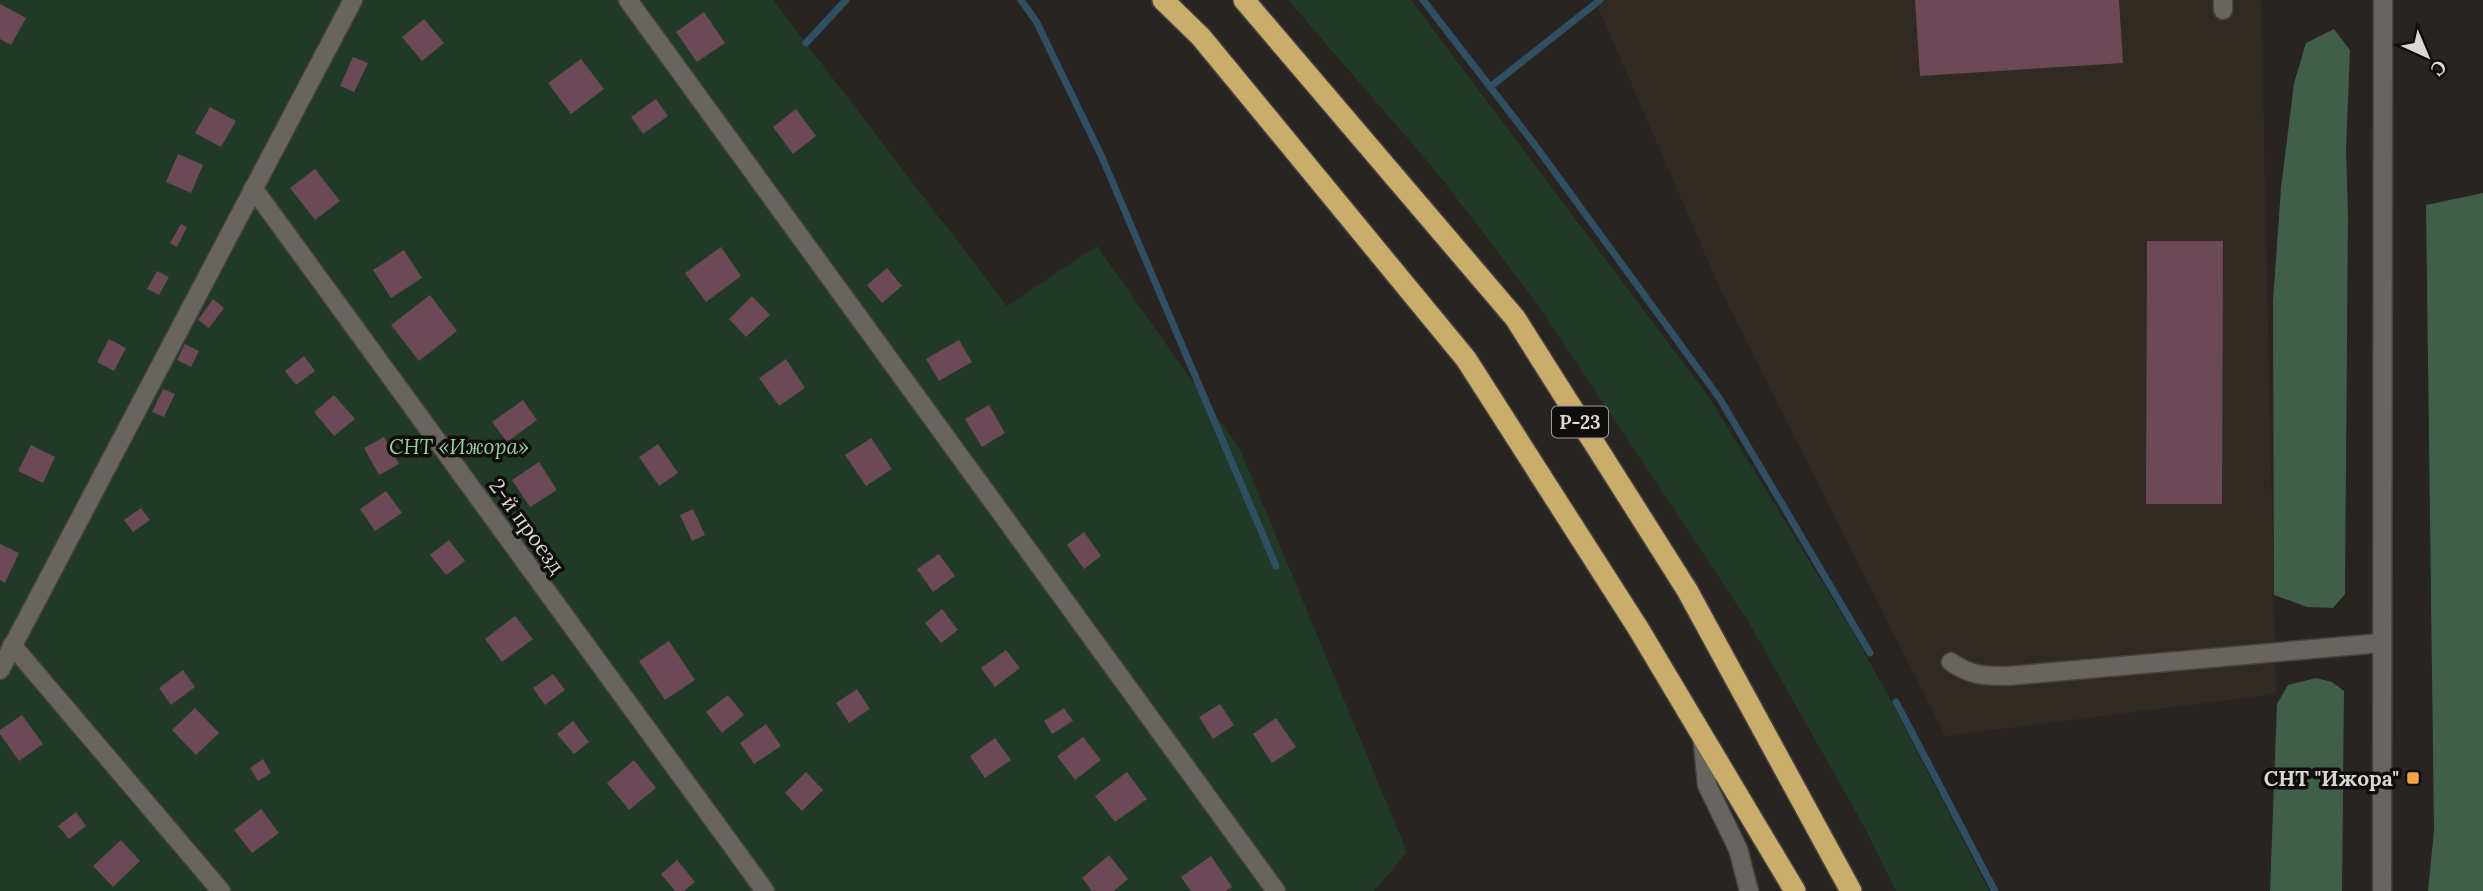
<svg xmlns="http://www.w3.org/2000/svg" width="2483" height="891" viewBox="0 0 2483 891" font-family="Lora,serif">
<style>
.built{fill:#312a22}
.green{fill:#203a27}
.forest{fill:#405e48}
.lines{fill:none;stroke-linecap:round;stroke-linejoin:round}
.stream{stroke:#304f63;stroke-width:7}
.building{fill:#6b4957}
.minor-casing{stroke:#45423f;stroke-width:21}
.highway-casing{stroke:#45423f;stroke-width:24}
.minor{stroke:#686561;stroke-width:18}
.highway{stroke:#caac6b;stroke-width:21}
.poi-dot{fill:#f4a444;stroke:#0f0e0c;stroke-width:2.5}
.labels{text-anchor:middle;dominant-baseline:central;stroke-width:7;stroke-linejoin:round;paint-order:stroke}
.shield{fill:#0f0e0c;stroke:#9d9b99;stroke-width:2}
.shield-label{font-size:19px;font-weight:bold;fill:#dad8d6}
.park-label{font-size:21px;font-style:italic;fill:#97cda5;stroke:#0f0e0c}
.street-label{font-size:21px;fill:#dad8d6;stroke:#0f0e0c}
.poi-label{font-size:21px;font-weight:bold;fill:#dad8d6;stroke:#0f0e0c;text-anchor:end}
</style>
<rect width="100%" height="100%" fill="#272421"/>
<polygon class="built" points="1595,0 2261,0 2276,694 1945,736 1718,284"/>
<g class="green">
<polygon points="0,0 773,0 1007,306 1097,246 1240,449 1407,852 1374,891 0,891"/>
<polygon points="1288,0 1411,0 1711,400 1854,634 1888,695 1989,891 1896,891 1865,828 1748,621 1536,302 1435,170"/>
</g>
<g class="forest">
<polygon points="2334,29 2350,50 2346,148 2348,214 2345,594 2333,608 2307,607 2274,595 2273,301 2281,188 2294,83 2306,43"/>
<polygon points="2483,193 2483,891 2428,891 2434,831 2426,205"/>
<polygon points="2316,678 2332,682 2344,691 2342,891 2270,891 2277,704 2288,685"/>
</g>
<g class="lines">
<g class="stream">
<polyline points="1021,0 1036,21 1101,155 1276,566"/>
<polyline points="1423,0 1535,145 1720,399 1870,653"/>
<polyline points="806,43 846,0"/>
<polyline points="1490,87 1600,0"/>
<polyline points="1896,702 1995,891"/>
</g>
</g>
<g class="building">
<polygon points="1915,0 2119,0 2123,63 1920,76"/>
<polygon points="0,4 26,18 11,45 0,39"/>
<polygon points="704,12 725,43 697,62 676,32"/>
<polygon points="424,19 444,43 422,61 402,37"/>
<polygon points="353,57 368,63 354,92 340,86"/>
<polygon points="581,59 604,89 571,114 548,83"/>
<polygon points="656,99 668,116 643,134 631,117"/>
<polygon points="210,107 236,121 221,147 195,133"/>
<polygon points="796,109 816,136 793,154 773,127"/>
<polygon points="178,154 203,165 191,193 166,182"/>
<polygon points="315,169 340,201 315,220 290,188"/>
<polygon points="181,224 187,227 177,247 170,243"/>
<polygon points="2147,241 2223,241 2222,504 2146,504"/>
<polygon points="721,247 741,276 706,302 685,273"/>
<polygon points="404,250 422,278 391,298 373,270"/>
<polygon points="887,268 902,286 882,303 867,285"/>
<polygon points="157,271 169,277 159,295 147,289"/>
<polygon points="430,295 457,331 419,361 391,325"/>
<polygon points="752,296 770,315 746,337 729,319"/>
<polygon points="213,299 224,308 209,328 198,320"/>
<polygon points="109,339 126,348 114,371 97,362"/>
<polygon points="959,340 972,362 939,381 926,359"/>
<polygon points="185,344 199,351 191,367 177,360"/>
<polygon points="304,356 315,371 296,385 285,371"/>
<polygon points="786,359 805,388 779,406 759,378"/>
<polygon points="163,389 175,394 164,417 152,412"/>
<polygon points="334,395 355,419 334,436 314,412"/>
<polygon points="523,400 537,420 507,442 492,422"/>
<polygon points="989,405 1005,433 982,447 965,419"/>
<polygon points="384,437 399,464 379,475 364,448"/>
<polygon points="871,438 892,469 866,486 845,455"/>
<polygon points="658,444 678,473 659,486 639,457"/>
<polygon points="31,445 55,457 43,483 18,471"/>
<polygon points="539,462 557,490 530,507 512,480"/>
<polygon points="386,491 402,513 375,531 360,509"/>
<polygon points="141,508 150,520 133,532 124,520"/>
<polygon points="693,509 705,535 692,541 680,515"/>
<polygon points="1084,532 1101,556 1084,569 1067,545"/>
<polygon points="449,540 465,561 446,575 430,555"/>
<polygon points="0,544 19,553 5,583 0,580"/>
<polygon points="939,554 955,576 933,592 917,569"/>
<polygon points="942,609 958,630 941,643 925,623"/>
<polygon points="515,616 533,639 502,662 485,639"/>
<polygon points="669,641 695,680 665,700 639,661"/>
<polygon points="1006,650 1020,668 995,687 981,668"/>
<polygon points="183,670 195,687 171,705 159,688"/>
<polygon points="553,674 565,690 545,705 533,688"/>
<polygon points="857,689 870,709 849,723 836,703"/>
<polygon points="728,695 744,715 722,733 706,712"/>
<polygon points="1220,704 1234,725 1213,739 1199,717"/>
<polygon points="195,708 219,733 196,755 172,730"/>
<polygon points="1064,708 1073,721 1052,734 1044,721"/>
<polygon points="22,715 43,744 19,761 0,734 0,730"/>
<polygon points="1276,718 1296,747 1272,763 1253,734"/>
<polygon points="573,721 589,742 574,754 557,734"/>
<polygon points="766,724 781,746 754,764 740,743"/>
<polygon points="1083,737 1101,760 1075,780 1057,756"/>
<polygon points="995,738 1011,760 985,778 970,756"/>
<polygon points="263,759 271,773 258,781 250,768"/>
<polygon points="634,760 656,788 629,810 607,783"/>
<polygon points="806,772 823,790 802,811 785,793"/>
<polygon points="1127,772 1147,799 1115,822 1095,796"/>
<polygon points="261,809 279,833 252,853 234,830"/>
<polygon points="76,812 86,826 69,839 58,826"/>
<polygon points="121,840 140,861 113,887 93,866"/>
<polygon points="1109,855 1128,879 1114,891 1092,891 1082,878"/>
<polygon points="1211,856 1232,887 1226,891 1191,891 1181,877"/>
<polygon points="677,860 695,882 684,891 675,891 661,874"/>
</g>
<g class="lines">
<g class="minor-casing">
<g id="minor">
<polyline points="628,0 1276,891"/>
<polyline points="2223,0 2223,10"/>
<polyline points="253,188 765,891"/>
<polyline points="12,645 221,891"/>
<path d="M1951 662C1971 676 1984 676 2008 676L2381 643"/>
<polyline points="0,670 353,0"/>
<polyline points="1702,735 1707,785 1738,849 1749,891"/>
<polyline points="2382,891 2383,0"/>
</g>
</g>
<g class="highway-casing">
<g id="highway">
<polyline points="1163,0 1201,37 1466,359 1638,628 1795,891"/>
<polyline points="1244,0 1515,318 1687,590 1851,891"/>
</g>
</g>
<use href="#minor" class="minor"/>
<use href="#highway" class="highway"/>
</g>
<rect class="poi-dot" x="2406" y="771" width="14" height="14" rx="3.5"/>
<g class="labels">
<rect class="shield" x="1552" y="406.5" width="56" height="31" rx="5"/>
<g class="shield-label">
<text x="1580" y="422">Р-23</text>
</g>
<g class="park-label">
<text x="459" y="446">СНТ «Ижора»</text>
</g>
<g class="street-label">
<text transform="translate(527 526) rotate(54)">2-й проезд</text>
</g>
<g class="poi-label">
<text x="2399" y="778">СНТ "Ижора"</text>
</g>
</g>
<g transform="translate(2427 56) rotate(136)" stroke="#0f0e0c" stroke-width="5" paint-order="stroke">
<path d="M0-5L12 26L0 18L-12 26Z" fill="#dad8d6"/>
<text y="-10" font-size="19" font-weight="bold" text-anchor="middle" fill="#dad8d6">С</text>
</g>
</svg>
